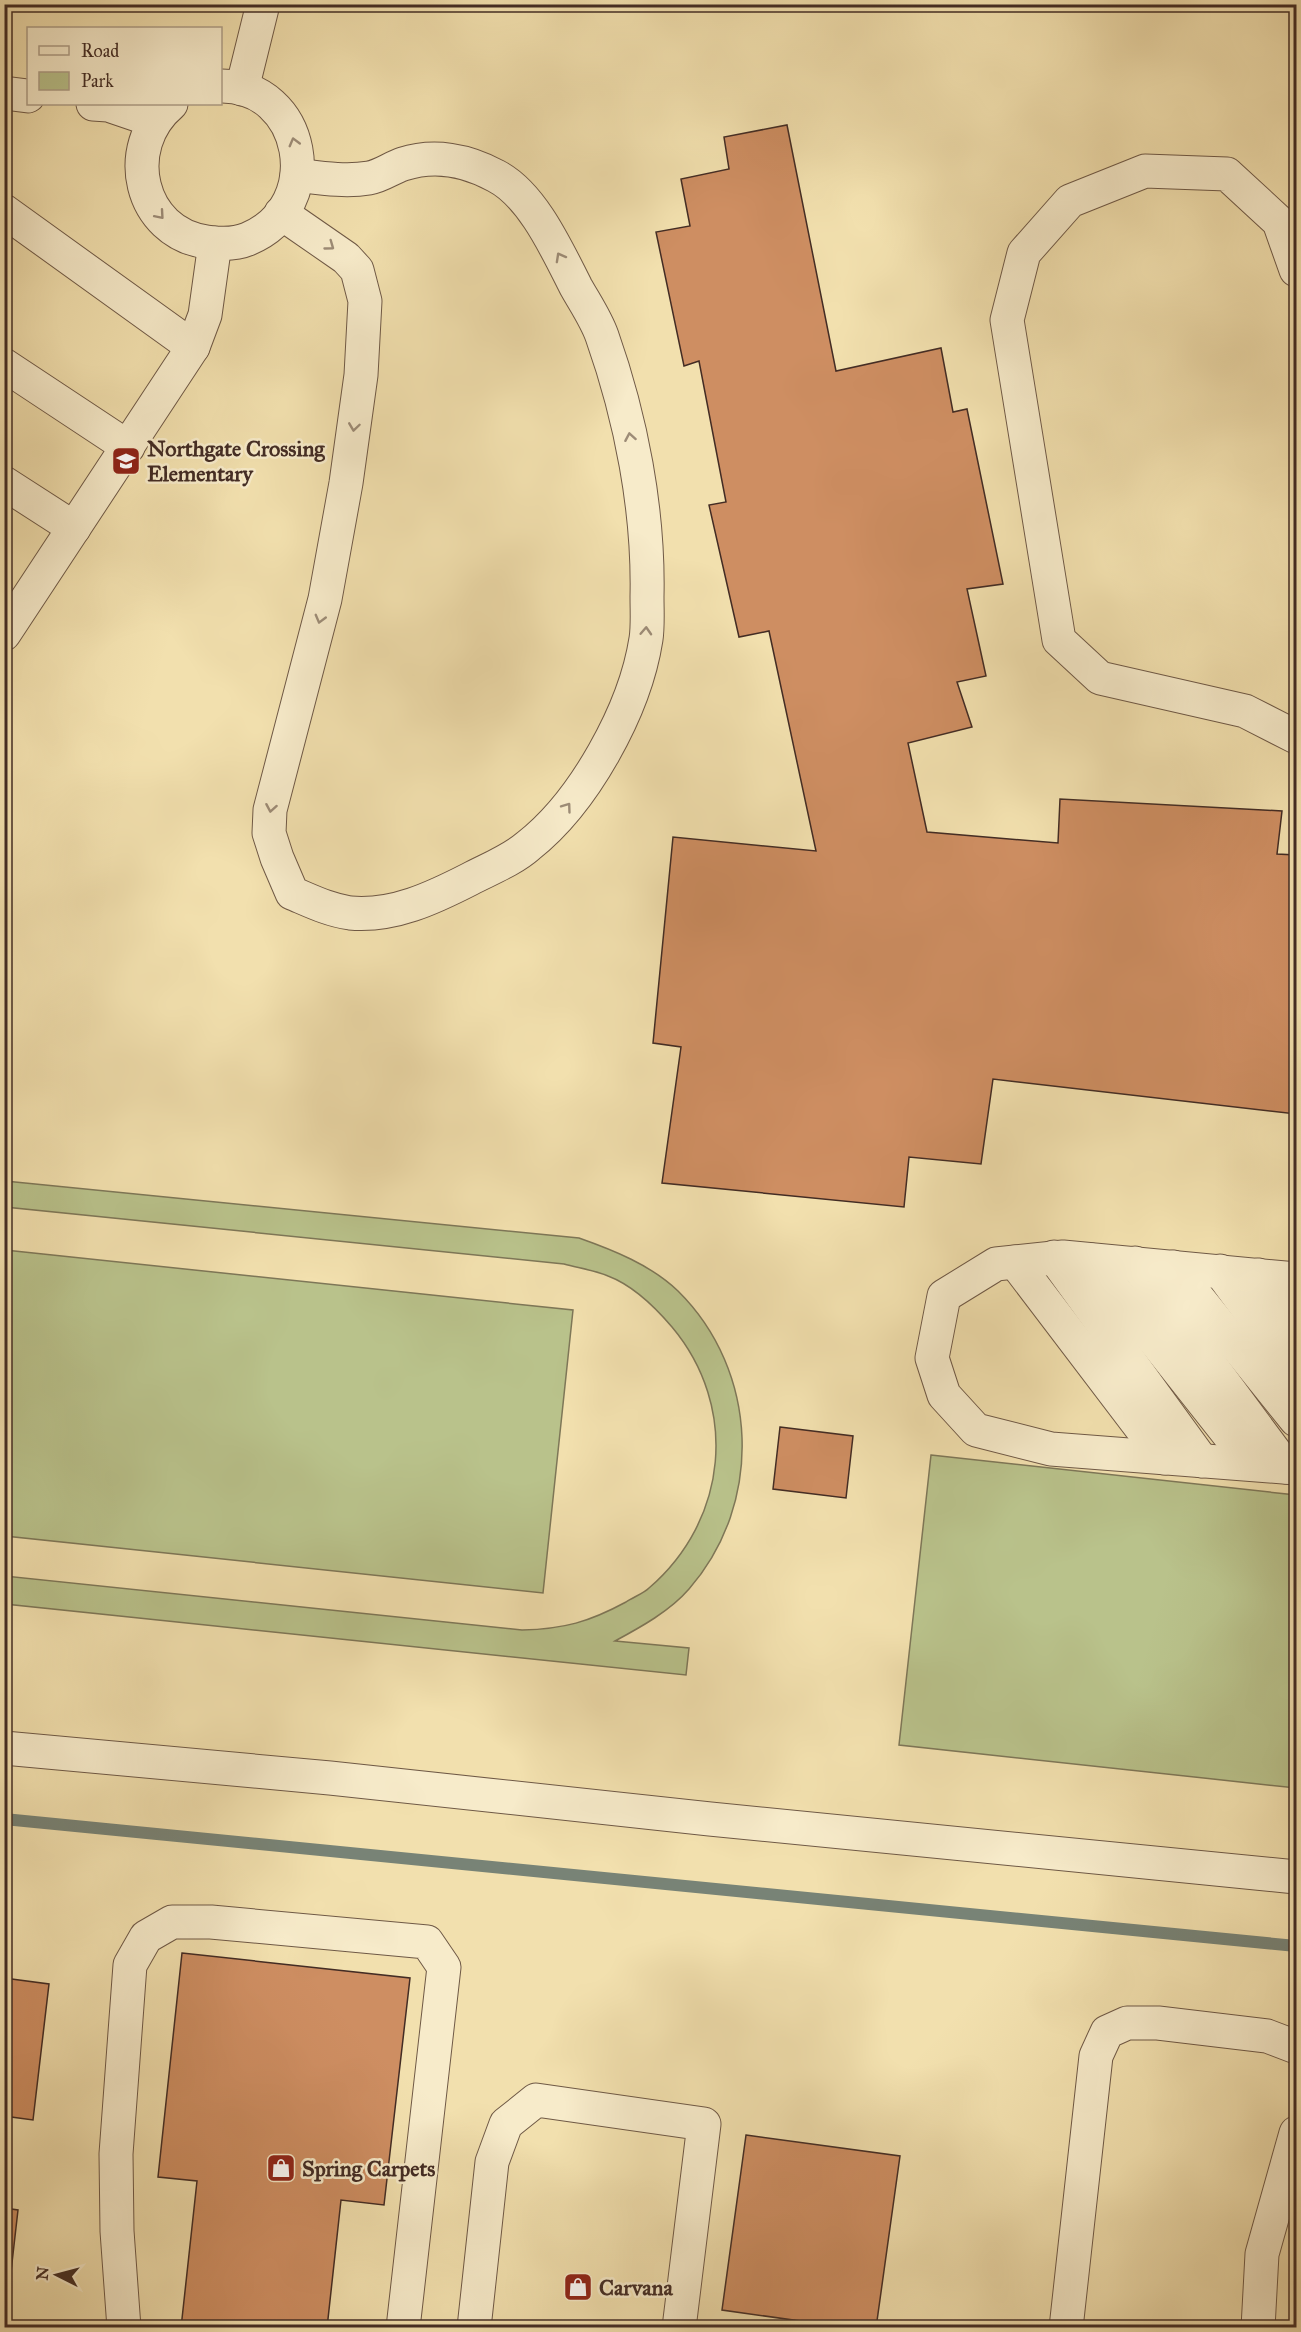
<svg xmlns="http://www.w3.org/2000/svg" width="1301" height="2332" viewBox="0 0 1301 2332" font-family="'IM FELL Great Primer',serif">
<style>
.green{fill:#b9c28b;stroke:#7e7758;stroke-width:1.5}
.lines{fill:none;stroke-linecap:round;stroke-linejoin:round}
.stream{stroke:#788376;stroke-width:12}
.building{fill:#ce8e62;stroke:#432c24;stroke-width:1.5}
.minor-casing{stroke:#6f5946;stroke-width:35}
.minor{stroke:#f7ebca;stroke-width:33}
.oneway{stroke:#9d8c77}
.labels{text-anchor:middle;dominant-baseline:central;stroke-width:5;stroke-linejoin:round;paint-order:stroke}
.poi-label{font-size:22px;font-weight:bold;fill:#432c24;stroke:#f7ebca;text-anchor:start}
</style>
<rect width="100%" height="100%" fill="#f2e0ae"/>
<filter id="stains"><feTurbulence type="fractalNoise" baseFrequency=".00333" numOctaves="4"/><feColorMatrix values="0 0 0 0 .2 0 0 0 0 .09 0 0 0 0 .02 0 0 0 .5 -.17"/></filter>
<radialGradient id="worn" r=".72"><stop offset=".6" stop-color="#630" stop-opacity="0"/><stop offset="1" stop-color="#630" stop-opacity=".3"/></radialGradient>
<g class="green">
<path d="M5 1181 579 1238C613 1250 651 1265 678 1291 759 1371 764 1503 689 1589 670 1611 641 1627 615 1641L689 1648 686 1675 5 1604V1576L522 1630C564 1629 589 1622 626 1602 633 1597 643 1594 649 1588 728 1520 739 1407 672 1327 655 1307 632 1285 608 1276 594 1270 579 1268 564 1264L5 1207Z"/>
<polygon points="5,1250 573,1310 543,1593 5,1536"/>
<polygon points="931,1455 1296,1495 1296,1788 899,1745"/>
</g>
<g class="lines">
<polyline class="stream" points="4,1819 1296,1946"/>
</g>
<g class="building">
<polygon points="787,125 836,371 941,348 953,412 967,409 1003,584 967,589 986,676 957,682 972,727 908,743 927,832 1058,843 1060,799 1282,811 1277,854 1296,855 1296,1114 993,1079 981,1164 909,1157 904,1207 662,1183 681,1047 653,1043 673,837 816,851 769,631 739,637 709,505 726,502 699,361 684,366 656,232 690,226 681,179 729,169 724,137"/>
<polygon points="780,1427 853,1436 846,1498 773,1489"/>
<polygon points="182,1953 410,1978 384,2205 341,2200 327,2328 181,2328 197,2181 158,2177"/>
<polygon points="4,1978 49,1984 33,2120 4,2116"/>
<polygon points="746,2135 900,2156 876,2328 850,2328 722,2310"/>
<polygon points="4,2208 18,2210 8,2298 4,2298"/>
</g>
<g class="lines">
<g class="minor-casing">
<g id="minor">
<polyline points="242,89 263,4"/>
<polyline points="4,93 28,96"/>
<polyline points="93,104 108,105 155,121"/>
<path d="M171 104C120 147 139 233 207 242 220 244 236 244 248 239 328 206 305 84 220 86"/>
<polyline points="4,211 193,347"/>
<path d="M281 213 346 258 357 270 365 301 361 375 346 483 325 599 270 810 269 833 277 858 292 893C311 901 329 910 350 913 393 917 433 898 470 879 489 869 512 860 528 846 584 802 635 710 646 639 648 626 647 611 647 597 649 510 631 418 602 336 596 319 585 303 576 287 558 252 533 195 496 176 467 160 434 154 403 164 391 168 381 176 369 178 345 182 321 178 297 175"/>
<polyline points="1296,270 1279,222 1227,174 1145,171 1070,201 1024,253 1007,320 1059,640 1100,678 1245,711 1296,737"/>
<polyline points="4,365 128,447"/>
<polyline points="4,483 74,528"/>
<polyline points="4,634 193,347 205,315 215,243"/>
<polyline points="1054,1257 1202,1461"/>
<polyline points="1091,1260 1252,1464"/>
<polyline points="1015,1262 1164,1458"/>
<polyline points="1135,1263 1286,1467"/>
<polyline points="1173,1267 1296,1420"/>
<polyline points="1220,1271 1296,1374"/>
<polyline points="1258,1275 1296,1323"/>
<polyline points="1296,1279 1063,1257 996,1264 944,1296 932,1358 944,1395 976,1430 1051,1449 1296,1468"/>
<polyline points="4,1748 330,1778 710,1819 1296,1877"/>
<polyline points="124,2328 117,2231 116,2154 130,1965 146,1937 172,1922 211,1922 427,1942 444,1967 403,2328"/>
<polyline points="474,2328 492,2162 506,2124 536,2100 704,2124 679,2328"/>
<polyline points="1066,2328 1096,2056 1107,2032 1127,2023 1158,2023 1267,2036 1296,2047"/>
<polyline points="1258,2328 1262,2254 1296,2133"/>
</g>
</g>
<use href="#minor" class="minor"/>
</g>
<defs><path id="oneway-chevron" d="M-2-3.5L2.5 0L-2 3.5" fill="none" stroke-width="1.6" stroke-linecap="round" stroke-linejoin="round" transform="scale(1.5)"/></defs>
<g class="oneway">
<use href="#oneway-chevron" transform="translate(294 142) rotate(-105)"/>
<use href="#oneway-chevron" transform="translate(160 215) rotate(49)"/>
<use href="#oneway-chevron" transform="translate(330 246) rotate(36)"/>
<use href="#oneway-chevron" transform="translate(560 257) rotate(-119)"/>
<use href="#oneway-chevron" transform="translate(354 427) rotate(98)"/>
<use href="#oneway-chevron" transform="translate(630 437) rotate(-100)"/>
<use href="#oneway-chevron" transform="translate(320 619) rotate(105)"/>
<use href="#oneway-chevron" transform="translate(646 631) rotate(-87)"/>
<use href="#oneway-chevron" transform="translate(567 807) rotate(-54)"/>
<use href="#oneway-chevron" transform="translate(271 808) rotate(100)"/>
</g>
<defs>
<g id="school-square" transform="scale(1.5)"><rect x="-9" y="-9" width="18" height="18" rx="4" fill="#8f2418" stroke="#f7ebca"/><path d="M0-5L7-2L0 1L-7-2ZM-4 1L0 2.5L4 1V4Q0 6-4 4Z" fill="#fff"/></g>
<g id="shop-square" transform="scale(1.5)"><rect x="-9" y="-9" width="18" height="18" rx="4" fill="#8f2418" stroke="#f7ebca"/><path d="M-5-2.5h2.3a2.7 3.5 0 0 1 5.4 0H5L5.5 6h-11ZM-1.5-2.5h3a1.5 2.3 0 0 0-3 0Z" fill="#fff"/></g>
</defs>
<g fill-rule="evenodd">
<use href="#school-square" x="126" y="461"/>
<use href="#shop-square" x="281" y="2168"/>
<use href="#shop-square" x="578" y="2287"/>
</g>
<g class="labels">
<g class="poi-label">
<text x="147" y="448">Northgate Crossing<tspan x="147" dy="25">Elementary</tspan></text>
<text x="302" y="2168">Spring Carpets</text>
<text x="599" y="2287">Carvana</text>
</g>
</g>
<rect width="1301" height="2332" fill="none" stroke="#f2e0ae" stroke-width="24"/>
<rect x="6" y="6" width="1289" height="2320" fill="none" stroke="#432c24" stroke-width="3"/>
<rect x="12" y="12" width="1277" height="2308" fill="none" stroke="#432c24" stroke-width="1.5"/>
<rect x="27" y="27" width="195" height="78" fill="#f7ebca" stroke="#af9f88" stroke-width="1.5"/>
<rect x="39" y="46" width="30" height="9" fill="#f7ebca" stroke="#af9f88" stroke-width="1.5"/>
<text x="81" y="57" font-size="18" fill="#432c24">Road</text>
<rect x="39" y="72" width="30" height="18" fill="#b9c28b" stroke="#af9f88" stroke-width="1.5"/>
<text x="81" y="87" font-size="18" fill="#432c24">Park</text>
<g transform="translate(57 2275) rotate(276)" stroke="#f7ebca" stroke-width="4.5" paint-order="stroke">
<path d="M0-4.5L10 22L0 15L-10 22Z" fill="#432c24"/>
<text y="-9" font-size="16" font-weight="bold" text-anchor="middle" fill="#432c24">N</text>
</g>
<rect width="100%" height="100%" filter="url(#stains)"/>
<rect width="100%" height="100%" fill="url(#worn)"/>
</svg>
